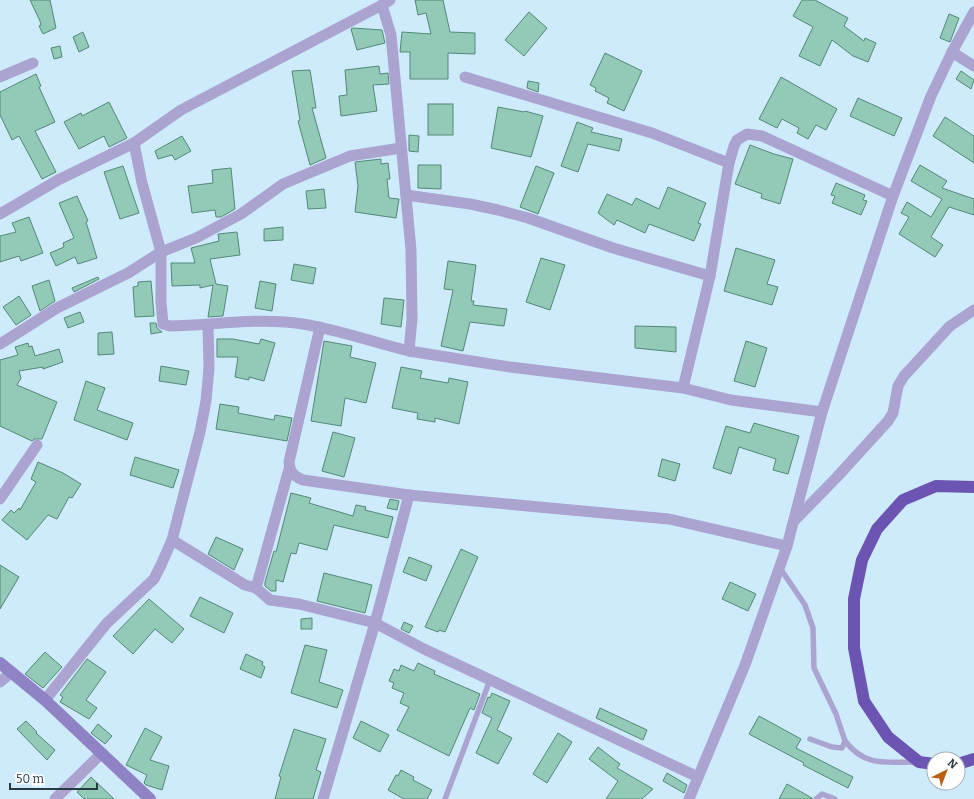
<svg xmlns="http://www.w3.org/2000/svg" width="974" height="799" viewBox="0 0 974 799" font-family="Bitter,serif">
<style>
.building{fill:#92c9b7;stroke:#538877}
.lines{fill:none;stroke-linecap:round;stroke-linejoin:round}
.lane{stroke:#aba4d1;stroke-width:5.5}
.street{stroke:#aba4d1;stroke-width:11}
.secondary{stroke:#8f83c5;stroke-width:12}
.highway{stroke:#6b54b2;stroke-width:12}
</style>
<rect width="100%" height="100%" fill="#ceebfb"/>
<g class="building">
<polygon points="30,0 50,0 56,28 43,34 39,26 41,25 40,21"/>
<polygon points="415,0 443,0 450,32 475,33 475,54 448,53 448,79 410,79 410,52 400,52 402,32 431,34 426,13 418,15"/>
<polygon points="802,0 815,0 848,18 844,26 864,41 865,38 876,43 868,62 853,56 832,40 820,66 799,56 813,27 793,16"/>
<polygon points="529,12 547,28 524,56 505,40"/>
<polygon points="949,14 959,18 950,42 940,38"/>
<polygon points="353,28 382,30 385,43 357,50 351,29"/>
<polygon points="83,32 89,47 79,52 73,37"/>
<polygon points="60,46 62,57 54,59 51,48"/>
<polygon points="605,53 642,71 624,111 607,103 609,98 595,91 596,88 590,85"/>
<polygon points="379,66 380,74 388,73 389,84 373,85 377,111 341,116 339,96 347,95 345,70"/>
<polygon points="310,70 316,108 312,108 326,158 310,165 298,121 300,120 292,71"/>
<polygon points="961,71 974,80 971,89 956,79"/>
<polygon points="36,74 41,86 39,87 55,122 35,131 56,172 42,179 19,136 12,140 0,115 0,92"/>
<polygon points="781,77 837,109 826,130 816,125 808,139 797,133 799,128 782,119 777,128 759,119"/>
<polygon points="528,81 539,83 538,92 527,88"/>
<polygon points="858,98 902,118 894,136 850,116"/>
<polygon points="109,102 127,138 109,147 104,136 79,149 64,122 81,113 82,116"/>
<rect x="428" y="104" width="25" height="31"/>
<polygon points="498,107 524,112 525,111 543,116 531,157 491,148"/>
<polygon points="945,117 974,136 974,163 933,136"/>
<polygon points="577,122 593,128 591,132 622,139 619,151 588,144 578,172 561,166"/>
<polygon points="409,135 419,136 418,152 409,151"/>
<polygon points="182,136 191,151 175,160 172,155 158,159 155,151"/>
<polygon points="750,145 774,154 793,159 780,204 761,198 762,194 735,184"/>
<polygon points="381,159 381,164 388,163 390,179 387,179 389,198 399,199 396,218 355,212 358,186 355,162"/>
<polygon points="418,165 441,165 441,189 418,188"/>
<polygon points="920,165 947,181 942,188 974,199 974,215 949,207 931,237 943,245 935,257 899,234 909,217 901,213 907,202 931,217 942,199 911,181"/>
<polygon points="123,166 139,213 120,219 104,172"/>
<polygon points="536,166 554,173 538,214 520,207"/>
<polygon points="231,168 235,209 221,217 216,217 215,210 192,213 188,186 213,183 212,170"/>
<polygon points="836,183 865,195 863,200 867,201 861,215 832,203 835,196 831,195"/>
<polygon points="668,187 706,203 698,223 701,224 694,241 649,224 645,233 617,220 614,225 598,213 607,194 632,205 636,198 659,209"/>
<polygon points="324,189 326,208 308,209 306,191"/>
<polygon points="77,196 88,221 86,222 97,258 78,264 75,257 56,266 50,253 64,247 63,243 74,238 59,203"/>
<polygon points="29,217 43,253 21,261 19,256 0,262 0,236 16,232 12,223"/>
<polygon points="283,227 283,240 264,241 264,229"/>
<polygon points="237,232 240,255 210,259 216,284 228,286 223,316 208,317 213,285 200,288 200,285 172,286 171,263 195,263 191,248 219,241 218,234"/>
<polygon points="736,248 775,260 767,284 778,287 772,305 724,291"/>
<polygon points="541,258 565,265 550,310 526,302"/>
<polygon points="448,261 476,265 471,301 474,301 473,305 507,309 504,326 470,322 463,351 441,346 453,290 444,289"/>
<polygon points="294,264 316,268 313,284 291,280"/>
<polygon points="98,277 99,279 74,292 72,288"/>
<polygon points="49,280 55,301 40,311 32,286"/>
<polygon points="151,281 154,316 135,317 133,287 138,286 138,282"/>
<polygon points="260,281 276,284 272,311 255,308"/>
<polygon points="19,296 31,315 16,325 3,307"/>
<polygon points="384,298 404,300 401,327 381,324"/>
<polygon points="80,312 84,322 68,328 64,318"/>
<polygon points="150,323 156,323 157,328 162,332 151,334"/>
<polygon points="635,326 676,327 676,352 635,348"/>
<polygon points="112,332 114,354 98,355 98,333"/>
<polygon points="217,339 233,339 259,344 261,339 275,343 264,381 249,377 249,380 235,377 238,357 217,357"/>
<polygon points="324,341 352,346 350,357 376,363 366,403 345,398 341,426 311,421"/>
<polygon points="746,341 767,348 755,387 734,381"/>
<polygon points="28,343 29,347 32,346 35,356 59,349 63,362 43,369 43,367 19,371 21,378 17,385 57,402 42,439 34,439 32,441 0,426 0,360 18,355 15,347"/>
<polygon points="161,366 189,371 186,385 159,381"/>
<polygon points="401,367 422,371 420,378 448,383 449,378 468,382 459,424 435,418 435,422 417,419 418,413 392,408"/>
<polygon points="86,381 105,388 97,410 133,423 127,440 74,420"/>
<polygon points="220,404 239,407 238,413 274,420 275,415 292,418 287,441 216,429"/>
<polygon points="754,423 799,436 788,474 773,470 776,459 739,447 731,474 713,468 726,426 750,433"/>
<polygon points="333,432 355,438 344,477 322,471"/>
<polygon points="135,457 179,470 173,488 130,475"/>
<polygon points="662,459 680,464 675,481 658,476"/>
<polygon points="38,462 63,473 81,484 72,498 69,497 57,519 48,515 27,540 2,520 11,510 14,513 19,508 20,510 36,482 31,479"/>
<polygon points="291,493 311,498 309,503 353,516 356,505 366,507 365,510 393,517 388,538 334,525 327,550 299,543 296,554 291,553 283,582 276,580 276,591 271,591 265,586 265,582 274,551 276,552"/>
<polygon points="390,499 399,501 397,510 387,508"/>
<polygon points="216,537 243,549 234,570 208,554"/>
<polygon points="461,549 478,557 445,632 439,630 438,632 425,627"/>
<polygon points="409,557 432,566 426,581 403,572"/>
<polygon points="0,565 19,577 0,609"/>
<polygon points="324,573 372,585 365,613 317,601"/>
<polygon points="730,582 756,594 748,611 722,599"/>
<polygon points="200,597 233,613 224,633 190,616"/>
<polygon points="149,599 184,629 172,643 155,629 133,654 113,636"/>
<polygon points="312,618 312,629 301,629 301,619"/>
<polygon points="404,622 413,626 409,633 401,629"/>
<polygon points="305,645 327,650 319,682 343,690 337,708 291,693"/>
<polygon points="45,652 62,667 43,688 25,674"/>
<polygon points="246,654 263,662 262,665 265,667 261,678 240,669"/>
<polygon points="87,659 106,672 86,700 97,708 89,719 60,702 63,697 60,695"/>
<polygon points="418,663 435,671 434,674 480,694 474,710 470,708 449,756 397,730 409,707 400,703 404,693 392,688 394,683 389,681 394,669 399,671 401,665 414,671"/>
<polygon points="492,693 510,701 497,730 512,738 498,764 476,753 492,718 482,713 488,697 490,698"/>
<polygon points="600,708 647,730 643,740 596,718"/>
<polygon points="759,716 801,739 796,748 853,777 848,788 803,765 804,763 749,734"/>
<polygon points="26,721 37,732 36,733 55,750 47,760 17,729"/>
<polygon points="361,721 389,735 380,752 353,738"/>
<polygon points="98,724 112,736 105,744 91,733"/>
<polygon points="145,728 162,737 150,760 169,766 162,790 146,785 144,783 147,775 126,765"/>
<polygon points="294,729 326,739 316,770 321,772 313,799 275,799 281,777 279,776"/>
<polygon points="558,733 572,742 547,783 533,774"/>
<polygon points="598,747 620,764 617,768 653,789 642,799 606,799 618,781 589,759"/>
<polygon points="401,770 414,777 413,780 432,790 427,799 404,799 388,790 396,775 398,776"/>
<polygon points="667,773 687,785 684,793 663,781"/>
<polygon points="91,777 114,799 84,799 77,792"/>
<polygon points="787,784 812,798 812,799 779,799"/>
</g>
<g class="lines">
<g class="lane">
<polyline points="780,568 805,605 813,628 814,668 836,714 845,741 842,748 832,747 810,739"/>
<path d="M845 741C865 767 886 762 915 762"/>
<polyline points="445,799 490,680"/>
<polyline points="816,799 822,794 835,799"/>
</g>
<g class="street">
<polyline points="390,0 382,5 391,35 411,250 412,319 409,351 510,367 683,388 731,400 822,412"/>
<polyline points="952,52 974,66"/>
<polyline points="0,77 33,63"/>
<polyline points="465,77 652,133 729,163"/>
<path d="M134 143 142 183 161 252V302L163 324 170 326C212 325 255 318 296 323 334 328 372 342 409 351"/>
<polyline points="406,195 470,204 498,210 528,218 613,248 710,276"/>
<polyline points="0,214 58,180 134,143 181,110 382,5"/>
<path d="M320 327 289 462C290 473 294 476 303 480L409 495"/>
<polyline points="0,344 57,308 128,273 161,252 196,238 241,214 283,184 350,156 401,148"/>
<polyline points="683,388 710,276 729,163 734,146 737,140 747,134 762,136 893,196"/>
<polyline points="0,499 37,445"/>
<polyline points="795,520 837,477 888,421 893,413 898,386 904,376 950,326 974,310"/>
<polyline points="172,540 245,585 256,588 270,600 299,604 375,623 424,649 698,777"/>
<polyline points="256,588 289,469"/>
<polyline points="0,682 12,672"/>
<polyline points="45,700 106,624 154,579 161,565 172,540 200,432 206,401 209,368 208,325"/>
<polyline points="55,799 102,753"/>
<polyline points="323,799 375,623 409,495 669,519 787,546"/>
<polyline points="689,799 745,665 787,546 822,412 893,196 931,96 952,52 974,12"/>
</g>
<polyline class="secondary" points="0,663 45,700 150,799"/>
<g class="highway">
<polyline points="934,764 919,762 888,737 864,701 854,648 854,599 862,560 877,529 903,500 936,486 974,487"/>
<polyline points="958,764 974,759"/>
</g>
</g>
<g transform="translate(946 771) rotate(42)"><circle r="19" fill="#ffffff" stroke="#a8b0b4"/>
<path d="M0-3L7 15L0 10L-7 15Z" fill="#bd5f13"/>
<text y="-6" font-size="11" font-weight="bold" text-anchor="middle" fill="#263a44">N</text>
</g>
<path d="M10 783v6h87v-6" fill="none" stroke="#263a44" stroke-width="2"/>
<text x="16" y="783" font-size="12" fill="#263a44" stroke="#ffffff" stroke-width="3" paint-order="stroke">50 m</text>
</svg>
